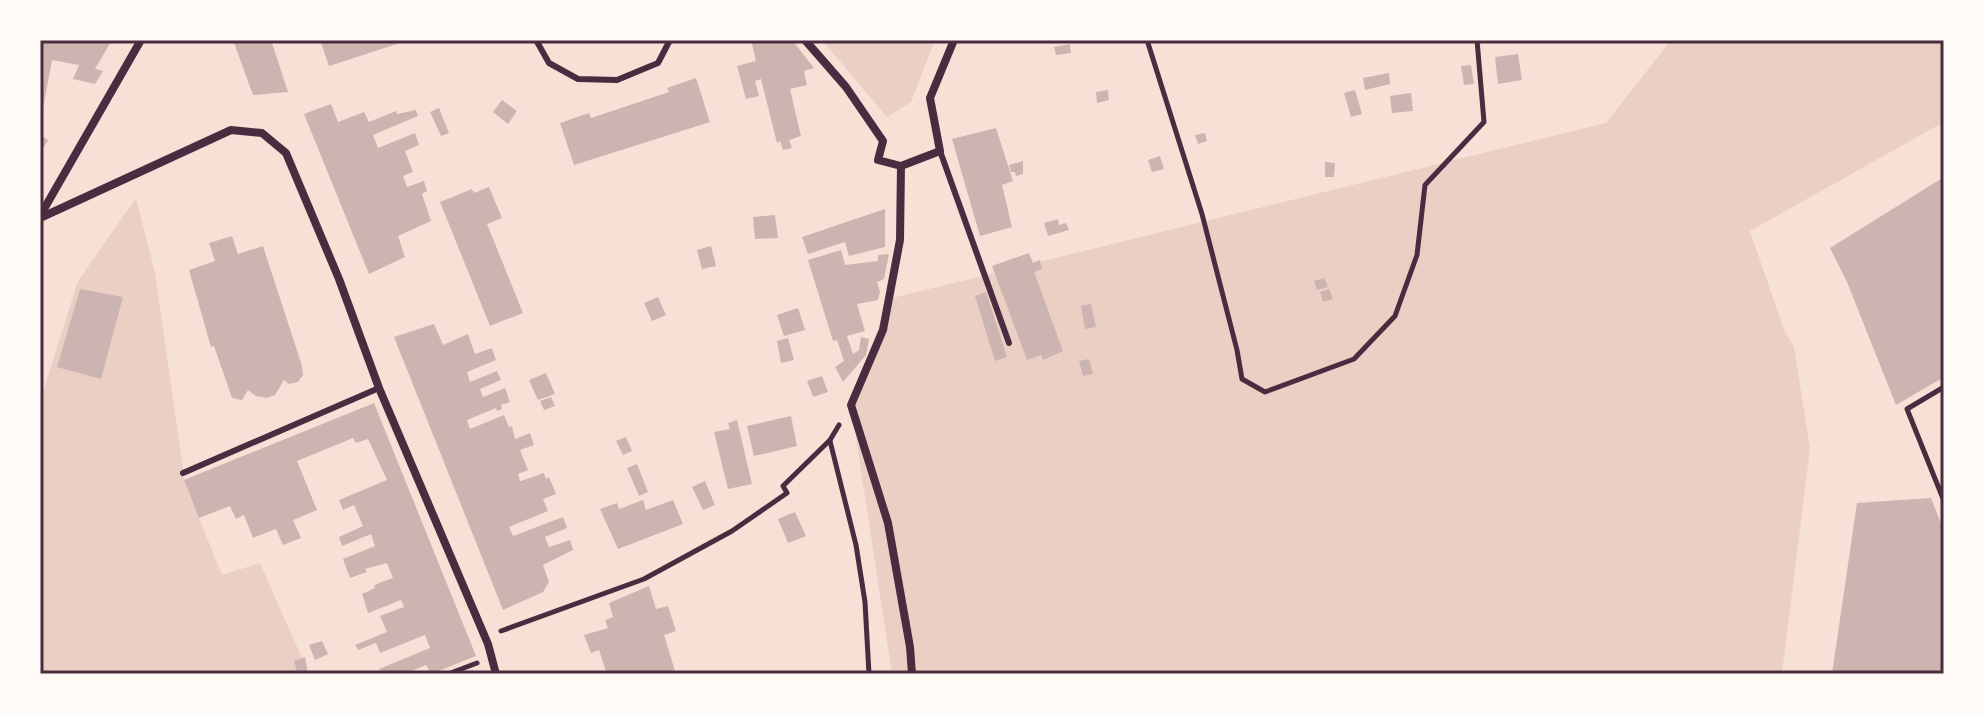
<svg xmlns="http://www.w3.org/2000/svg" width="1984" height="714" viewBox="0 0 1984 714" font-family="'Noto Serif',serif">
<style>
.green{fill:#ebcfc5}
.building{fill:#ccb4b1}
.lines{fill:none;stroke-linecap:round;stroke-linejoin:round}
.path{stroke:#4a2c40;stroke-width:5}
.service{stroke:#4a2c40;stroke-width:6}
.minor{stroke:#4a2c40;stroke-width:8}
.neatline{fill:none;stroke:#4a2c40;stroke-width:3}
</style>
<rect width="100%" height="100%" fill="#f7e1d7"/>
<g class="green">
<polygon points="822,40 935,40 911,102 887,117"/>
<polygon points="1671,40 1944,40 1944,122 1750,231 1783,327 1794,347 1810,448 1782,674 892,674 851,405 888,299 1606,123"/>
<polygon points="136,198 155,273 185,483 222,575 260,563 309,674 40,674 40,395 42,395 78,281"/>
</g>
<g class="building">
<polygon points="40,40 112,40 95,69 103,71 95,84 73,79 79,65 52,60 41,119"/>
<polygon points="233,40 271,40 288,92 253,95"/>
<polygon points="320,40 396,40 397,44 329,66"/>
<polygon points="751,40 792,40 814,68 804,71 807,85 790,89 801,136 789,140 792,148 783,150 780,141 777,143 761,79 755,81 759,96 746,99 737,66 756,61"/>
<polygon points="1070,44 1071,53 1056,55 1054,47"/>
<polygon points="1518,54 1522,80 1498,84 1495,57"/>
<polygon points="1471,65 1474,84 1464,85 1461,66"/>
<polygon points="1389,73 1390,84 1365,90 1363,78"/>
<polygon points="696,78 710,122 574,165 560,123 589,113 591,118 669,92 667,88"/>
<polygon points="1108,90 1109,100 1097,103 1096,92"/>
<polygon points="1355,90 1362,114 1351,117 1344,93"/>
<polygon points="1411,93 1413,111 1392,113 1390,96"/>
<polygon points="502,100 517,111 508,124 493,112"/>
<polygon points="331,104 338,122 364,112 369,122 396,111 397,114 416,110 418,116 373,135 378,148 415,133 419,145 405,151 413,172 403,176 407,187 424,181 427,191 422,194 431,221 398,236 405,257 369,274 304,114"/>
<polygon points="439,108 449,133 441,136 430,112"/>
<polygon points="996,128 1013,181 1002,185 1012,227 980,236 952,139"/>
<polygon points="1205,133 1207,141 1198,144 1195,135"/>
<polygon points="40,135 48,140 40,154"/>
<polygon points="1160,156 1164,169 1152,172 1148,160"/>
<polygon points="1023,161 1023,174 1016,176 1015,172 1011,172 1009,165"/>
<polygon points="1325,162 1335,163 1334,177 1325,177"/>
<polygon points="1944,177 1944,377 1896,405 1847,282 1830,248"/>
<polygon points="489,187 502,218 487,224 523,313 490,326 440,202 472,189 474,193"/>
<polygon points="885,209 885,247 849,256 845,242 808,254 802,237"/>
<polygon points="775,215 778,238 755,239 753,217"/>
<polygon points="1058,219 1059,225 1066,223 1069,230 1048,236 1044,223"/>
<polygon points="232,236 238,254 263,246 302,366 303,375 298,382 289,384 284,380 275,395 267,398 256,396 248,390 242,400 232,398 214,346 211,347 189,270 215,261 209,243"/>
<polygon points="711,246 716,266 702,269 697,250"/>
<polygon points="841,250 845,265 878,261 878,255 889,254 884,279 877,282 880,292 878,300 857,304 865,331 847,336 853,354 859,350 861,337 869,339 866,355 843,382 835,367 844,361 837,340 833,341 808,260"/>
<polygon points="1029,253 1033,263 1040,260 1042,269 1034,272 1063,351 1043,360 1041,355 1027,360 992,266"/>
<polygon points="1324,278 1328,287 1317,290 1314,281"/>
<polygon points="80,289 123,297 101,379 57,367"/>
<polygon points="1329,289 1333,299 1323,302 1320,292"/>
<polygon points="986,292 1007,357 995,361 975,296"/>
<polygon points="658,297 666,315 652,321 644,303"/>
<polygon points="1091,304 1096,327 1085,329 1081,306"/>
<polygon points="798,308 805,330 784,336 777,315"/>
<polygon points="434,324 443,345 468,334 475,354 492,348 496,360 467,372 470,382 497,371 501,380 480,389 483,397 505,388 510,402 501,405 502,409 497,411 496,408 467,420 470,429 504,415 509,427 512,426 515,439 530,433 534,445 520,450 528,470 518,474 520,481 515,483 544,473 546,479 549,477 556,494 543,499 548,511 509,527 513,536 563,517 567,528 545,537 549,547 570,540 573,550 543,565 549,582 543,592 503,610 394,337"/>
<polygon points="788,338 794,360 781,363 777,341"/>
<polygon points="1089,359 1093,374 1083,376 1079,361"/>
<polygon points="546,373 555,394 538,400 529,380"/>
<polygon points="822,376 828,392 813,397 807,381"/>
<polygon points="551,397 555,406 544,410 540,401"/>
<polygon points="374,403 476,656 431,674 426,665 404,674 381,674 379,669 430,648 425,635 380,653 376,643 358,650 355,645 387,632 380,616 404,607 401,600 368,613 362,594 375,588 374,586 379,583 393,578 387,563 365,569 367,572 350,578 343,559 375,546 371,534 342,546 339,537 363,526 354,505 343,510 339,500 387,480 368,439 356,443 353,438 297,461 317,510 293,520 301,538 283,545 276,529 253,538 244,515 236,519 230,506 199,518 184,480"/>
<polygon points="791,416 797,446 754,456 747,426"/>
<polygon points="737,420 752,484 728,489 714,432 730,429 728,423"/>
<polygon points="626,437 632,451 623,455 616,441"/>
<polygon points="637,464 648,492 639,496 627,468"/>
<polygon points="705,481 715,505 703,510 692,487"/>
<polygon points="1931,498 1944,531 1944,674 1832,674 1857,503"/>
<polygon points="643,500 646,510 673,500 683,524 618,549 600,509 617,503 619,509"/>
<polygon points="795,512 806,536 788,543 778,519"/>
<polygon points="649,586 656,609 668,606 676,631 664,635 676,674 607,674 599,650 591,653 584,635 608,628 605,620 613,617 609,603"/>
<polygon points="322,641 328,654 315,660 309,645"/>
<polygon points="305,657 308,674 298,674 294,661"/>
</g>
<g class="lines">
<g class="path">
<polyline points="1147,40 1202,214 1237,350 1242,379 1265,392 1354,359 1395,316 1417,255 1425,185 1484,122 1477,40"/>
<polyline points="1944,387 1907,409 1944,501"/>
<polyline points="830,441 856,545 865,602 869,674"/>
<polyline points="501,631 644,579 732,531 787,493 783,486 830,440 839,425"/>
<polyline points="448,674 477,663"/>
</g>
<g class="service">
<polyline points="536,40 549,63 578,79 617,80 658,63 670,40"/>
<polyline points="940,151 1009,343"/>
<polyline points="183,473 379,388"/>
</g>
<g class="minor">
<polyline points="805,40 846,87 883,141 878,160 901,166"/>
<polyline points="40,216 141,40"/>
<polyline points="40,218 231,130 262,133 286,153 339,279 379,388 488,644 496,674"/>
<polyline points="912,674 910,647 888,523 851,405 883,330 900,240 901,166 940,151 930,98 954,40"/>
</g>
</g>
<rect width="1984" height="714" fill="none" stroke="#fffaf5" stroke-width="84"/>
<rect x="42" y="42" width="1900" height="630" class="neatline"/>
</svg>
